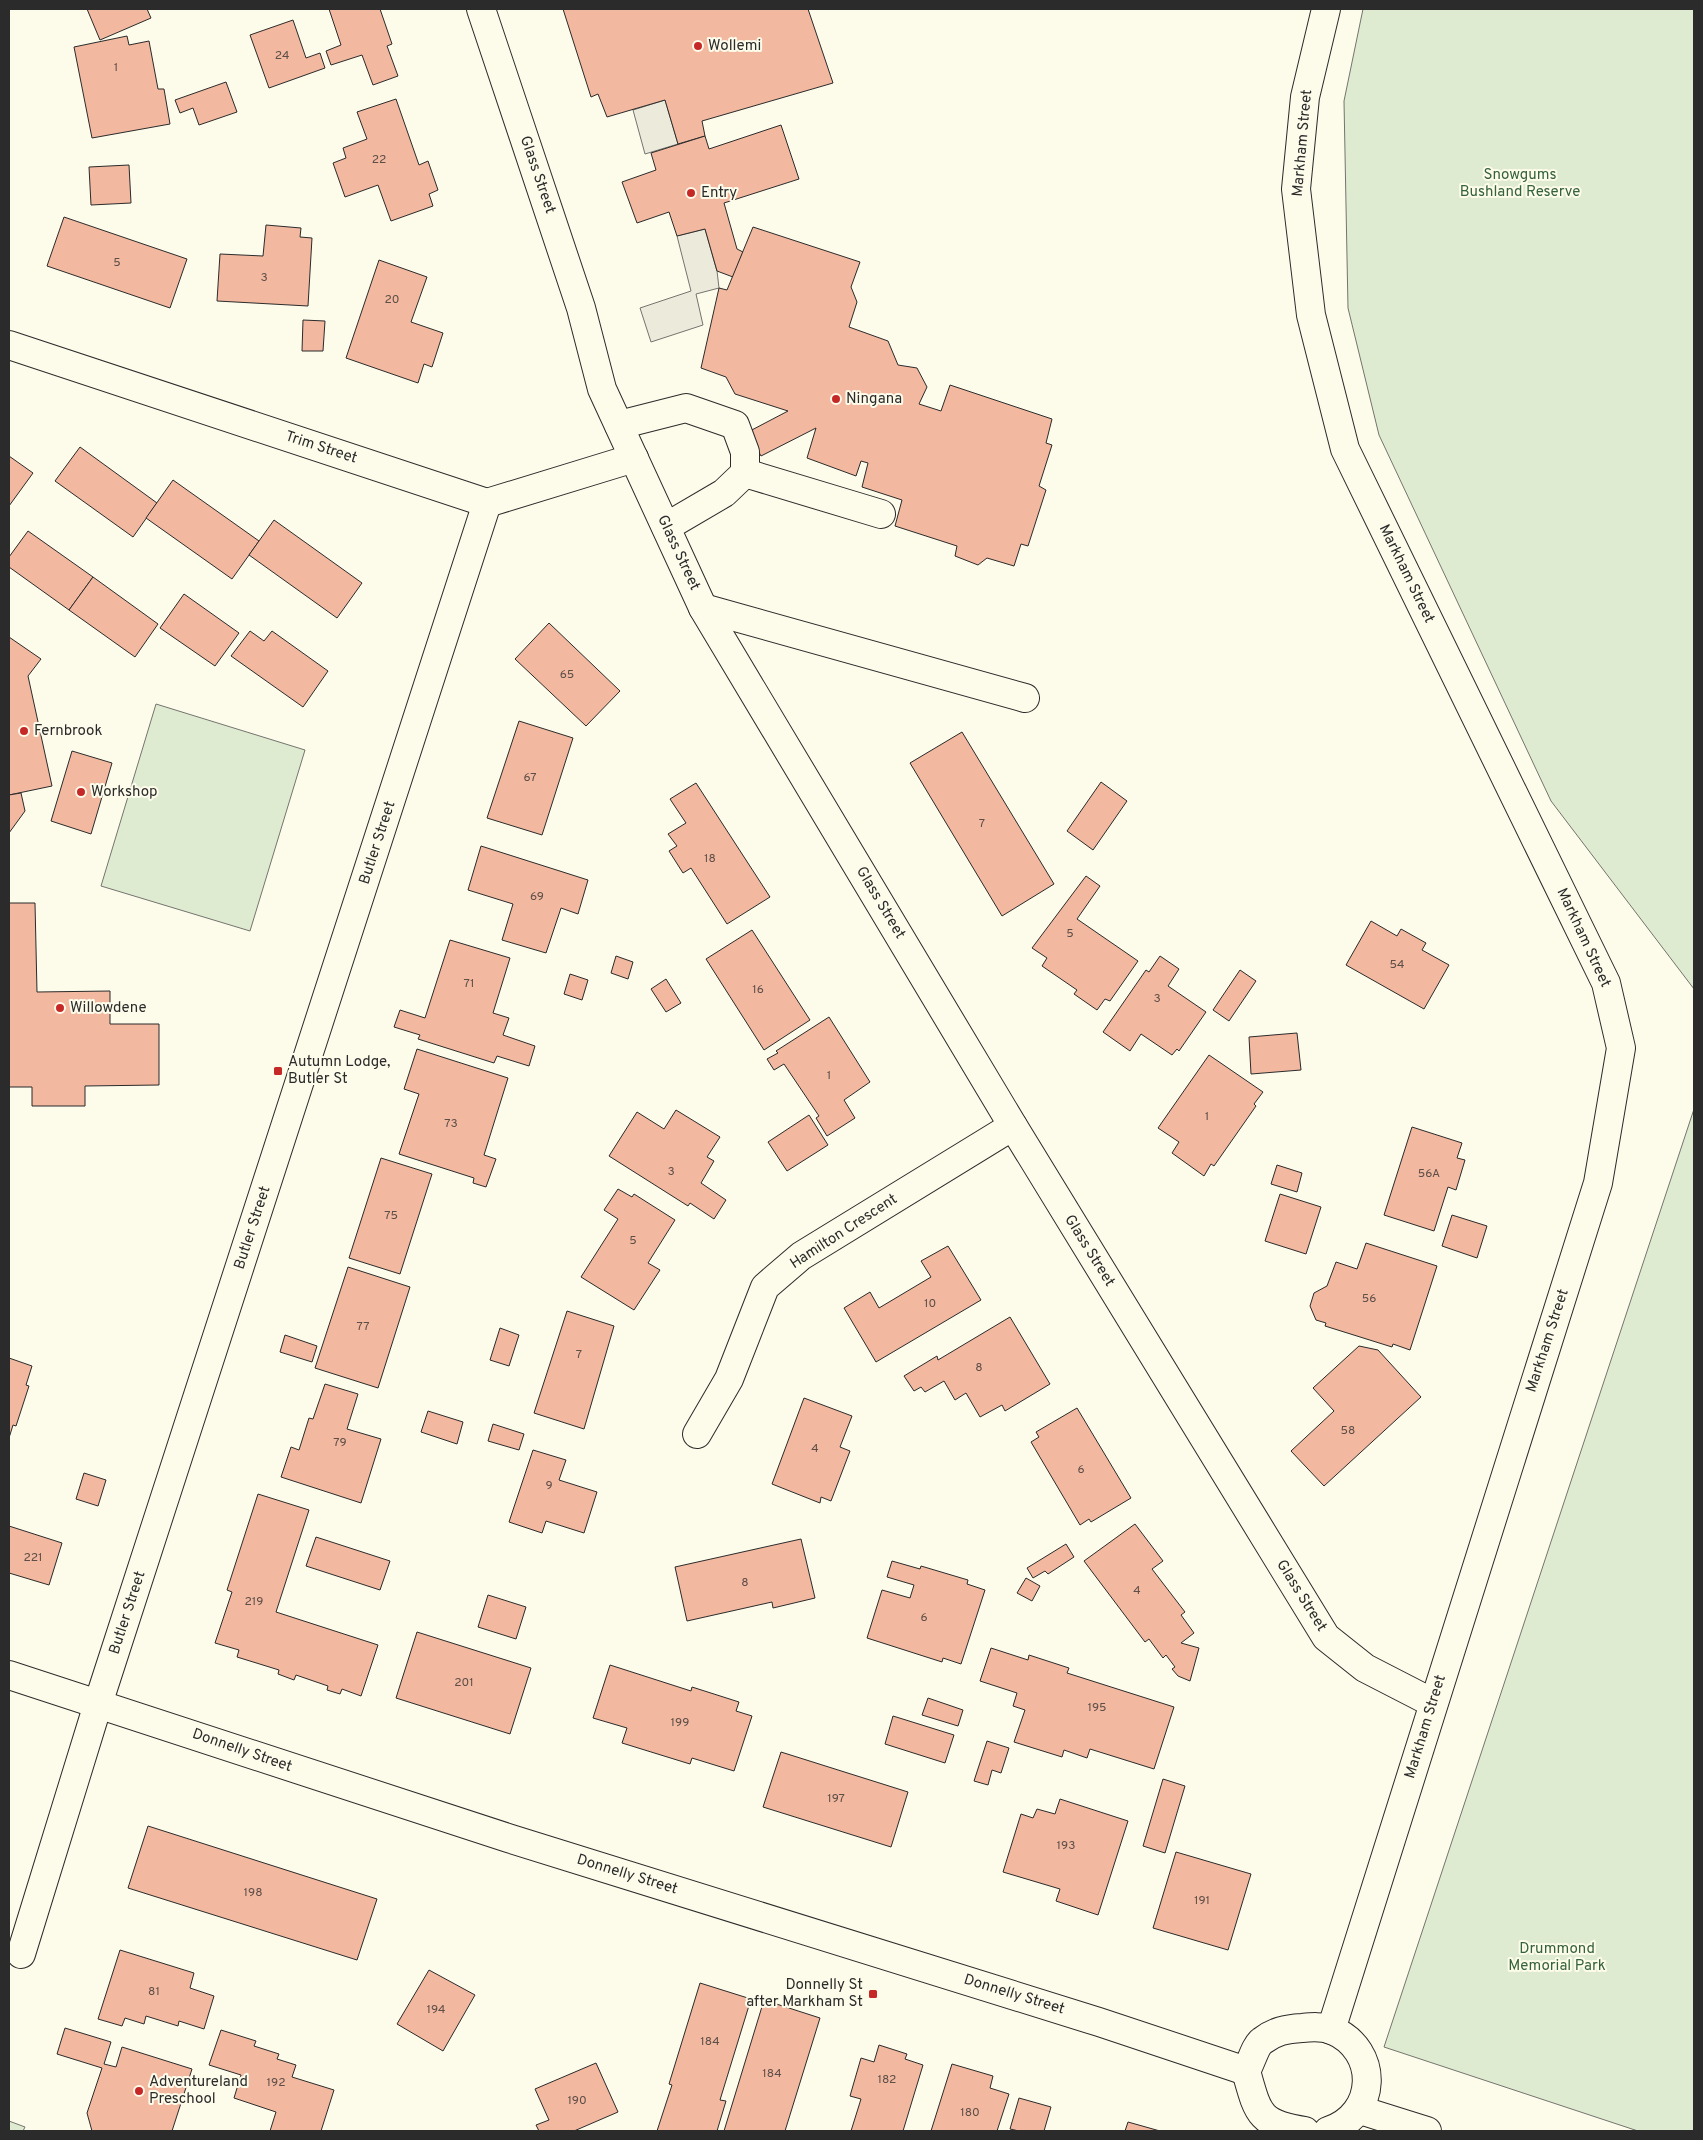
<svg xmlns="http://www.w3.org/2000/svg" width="1703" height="2140" viewBox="0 0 1703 2140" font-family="Overpass,sans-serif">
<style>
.green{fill:#deebd1;stroke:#74746e}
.parking{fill:#eceadb;stroke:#74746e}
.building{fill:#f2b8a0;stroke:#2b2b2b}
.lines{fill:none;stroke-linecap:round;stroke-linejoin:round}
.minor-casing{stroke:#2b2b2b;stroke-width:30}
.minor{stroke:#fdfbea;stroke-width:28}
.poi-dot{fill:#c62828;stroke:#fdfbea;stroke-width:2}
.labels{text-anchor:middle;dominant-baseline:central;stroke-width:4;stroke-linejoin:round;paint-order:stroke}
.number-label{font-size:12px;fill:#5d4e48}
.poi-label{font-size:15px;fill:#2b2b2b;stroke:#fdfbea;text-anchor:start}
.street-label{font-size:15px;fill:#2b2b2b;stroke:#fdfbea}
.park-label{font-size:15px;fill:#34623c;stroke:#fdfbea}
</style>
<rect width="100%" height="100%" fill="#fdfbea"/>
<g class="green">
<polygon points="1363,9 1694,9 1694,989 1551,801 1379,435 1348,308 1344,101"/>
<polygon points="156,704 305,750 250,931 101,886"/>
<polygon points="1694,1109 1694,2131 1638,2131 1384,2047"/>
<polygon points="9,2121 25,2127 23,2131 9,2131"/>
</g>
<g class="parking">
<polygon points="665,100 678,144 645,154 633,110"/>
<polygon points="705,229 717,271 719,288 696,294 703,325 651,342 640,308 691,291 677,236"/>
</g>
<g class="building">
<polygon points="87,9 147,9 151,18 100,40"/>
<polygon points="329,9 380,9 392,44 387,46 398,76 373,85 362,55 331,65 326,51 341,45"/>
<polygon points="563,9 808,9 833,83 702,121 705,136 678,144 665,100 607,117 598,94 591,97"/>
<polygon points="293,20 306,58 320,53 325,68 269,88 250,35"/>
<polygon points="127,36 129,45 149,41 158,89 164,89 170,124 92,138 74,47"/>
<polygon points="226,82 237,112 199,125 193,108 180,113 175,100"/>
<polygon points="396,99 419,165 428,161 438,190 429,194 433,206 391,221 378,185 345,197 333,163 346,158 343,148 367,139 357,112"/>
<polygon points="781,125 799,179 724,203 737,249 743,252 733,277 717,271 705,229 677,236 669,212 637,223 622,182 656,170 651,153 705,136 709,149"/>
<polygon points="129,165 131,203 91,205 89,167"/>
<polygon points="64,217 187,259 170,308 47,266"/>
<polygon points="266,225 301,228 300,237 312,238 308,306 217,301 220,254 263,256"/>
<polygon points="753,227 860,262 851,287 857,302 849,327 888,341 898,365 917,368 927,387 919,404 941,411 950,385 1052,419 1046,443 1052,445 1039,486 1046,490 1028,546 1021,544 1014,566 987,558 978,565 955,556 957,546 895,526 902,500 862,487 868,463 861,461 856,476 807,458 816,428 761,456 748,432 788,411 735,394 726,377 701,368 719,288 727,290"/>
<polygon points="379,260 427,277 411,322 443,333 432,367 424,364 418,383 346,358"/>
<polygon points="303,320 325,321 323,351 302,351"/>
<polygon points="80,447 157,503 133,537 55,481"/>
<polygon points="9,456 33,473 9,506"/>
<polygon points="173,480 259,541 232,579 146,518"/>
<polygon points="274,520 362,583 337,618 249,555"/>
<polygon points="28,531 93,577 69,610 9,567 9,557"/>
<polygon points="93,577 158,624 135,657 69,610"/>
<polygon points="184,594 239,633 215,666 160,628"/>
<polygon points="549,623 620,691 586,726 515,659"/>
<polygon points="250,631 264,641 272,631 328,671 303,707 231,656"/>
<polygon points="9,637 41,659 28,676 52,786 9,795"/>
<polygon points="519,721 573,738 542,835 487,818"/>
<polygon points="962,732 1054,884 1002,916 910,763"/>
<polygon points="72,751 112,763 91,834 51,821"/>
<polygon points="1101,782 1127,801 1093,850 1067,831"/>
<polygon points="696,783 770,897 727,924 691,868 683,873 669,851 677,846 668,834 686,823 670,799"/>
<polygon points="21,793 25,811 9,833 9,795"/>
<polygon points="481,846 588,880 578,914 561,908 546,953 502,940 513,904 468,890"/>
<polygon points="1086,876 1100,886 1077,919 1138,961 1110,1001 1105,999 1097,1010 1074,994 1077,990 1042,966 1047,958 1032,948"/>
<polygon points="9,903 35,903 37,992 110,991 110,1024 159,1024 159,1085 85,1086 85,1106 32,1106 32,1087 9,1087"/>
<polygon points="1371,921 1397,936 1401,929 1426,943 1422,950 1449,965 1424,1009 1346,965"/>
<polygon points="752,930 810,1020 764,1050 706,959"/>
<polygon points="450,940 510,958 493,1013 509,1018 503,1035 535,1046 529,1066 497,1056 494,1063 418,1039 420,1035 394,1027 400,1010 425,1018"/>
<polygon points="616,956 633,962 628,979 611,973"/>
<polygon points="1160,956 1179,969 1168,986 1206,1012 1179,1051 1177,1049 1172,1055 1141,1034 1130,1051 1103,1032 1146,970 1149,972"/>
<polygon points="1240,970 1256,981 1229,1021 1213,1010"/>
<polygon points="570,974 588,980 582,1000 564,994"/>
<polygon points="666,979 681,1003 666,1012 651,989"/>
<polygon points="829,1017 870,1082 844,1100 855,1118 827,1136 816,1118 819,1116 784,1064 774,1070 767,1059 778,1053 776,1051"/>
<polygon points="1297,1033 1301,1070 1251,1074 1249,1037"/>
<polygon points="417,1049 508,1078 484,1155 496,1159 486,1187 473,1183 474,1178 399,1154 419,1094 404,1089"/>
<polygon points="1209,1055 1263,1092 1254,1104 1256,1106 1214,1166 1211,1164 1204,1176 1172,1153 1179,1142 1158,1128"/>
<polygon points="676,1110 720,1137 707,1157 714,1161 701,1183 726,1200 714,1219 690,1203 688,1206 609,1156 637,1112 664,1129"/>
<polygon points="809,1115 828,1145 787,1171 768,1142"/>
<polygon points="1412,1127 1462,1143 1457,1158 1465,1160 1456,1190 1448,1187 1434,1231 1384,1215"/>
<polygon points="381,1158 432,1174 400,1274 349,1258"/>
<polygon points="1277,1165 1302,1173 1297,1192 1271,1184"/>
<polygon points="618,1189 632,1197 634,1194 675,1220 648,1263 660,1270 634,1310 581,1277 618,1219 604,1210"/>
<polygon points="1280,1194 1321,1207 1306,1254 1265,1241"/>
<polygon points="1452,1215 1487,1226 1477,1258 1442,1246"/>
<polygon points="1366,1243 1437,1266 1410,1350 1393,1344 1392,1347 1325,1326 1326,1323 1316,1320 1310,1306 1314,1293 1327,1286 1336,1262 1357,1269"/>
<polygon points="948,1246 981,1300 876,1362 844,1308 870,1292 879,1308 931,1277 921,1261"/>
<polygon points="348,1267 410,1287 378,1388 315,1368"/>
<polygon points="567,1311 614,1326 584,1429 534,1413"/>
<polygon points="1010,1317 1050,1384 1005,1411 1002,1405 980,1417 966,1393 955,1400 944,1381 925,1392 921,1387 914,1391 904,1376 937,1356 938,1360"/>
<polygon points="500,1328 519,1335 509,1366 490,1360"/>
<polygon points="285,1335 317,1346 312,1362 280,1352"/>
<polygon points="1359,1346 1378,1350 1421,1397 1324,1486 1291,1451 1334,1411 1313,1388"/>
<polygon points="9,1358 32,1366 26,1385 29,1386 16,1426 13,1425 9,1438"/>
<polygon points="325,1384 358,1394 347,1429 381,1439 361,1503 281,1477 291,1447 299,1450 309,1418 313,1419"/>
<polygon points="804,1398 852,1416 840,1447 850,1451 831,1501 821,1497 820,1503 772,1484"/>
<polygon points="1077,1408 1131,1498 1091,1522 1089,1519 1080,1525 1031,1442 1039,1437 1036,1432"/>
<polygon points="428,1411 463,1422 457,1444 421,1432"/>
<polygon points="493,1424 524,1434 519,1450 488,1441"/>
<polygon points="533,1450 566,1460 559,1480 597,1492 584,1533 546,1521 542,1533 509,1522"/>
<polygon points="84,1473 106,1480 98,1506 76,1499"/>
<polygon points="258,1494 309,1510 276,1612 378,1645 361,1696 342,1689 340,1694 327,1690 328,1686 296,1675 294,1680 278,1674 279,1670 237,1657 239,1650 215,1643 232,1592 227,1590"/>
<polygon points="1135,1524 1163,1561 1152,1569 1185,1612 1181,1615 1194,1633 1181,1643 1199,1648 1190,1681 1178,1676 1172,1669 1175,1667 1166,1655 1163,1658 1149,1639 1145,1642 1084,1561"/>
<polygon points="9,1526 62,1543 49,1585 9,1573"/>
<polygon points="316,1537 390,1561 380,1590 306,1566"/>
<polygon points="801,1539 815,1598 773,1608 772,1602 687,1621 675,1567"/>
<polygon points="1066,1544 1074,1557 1048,1574 1045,1571 1033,1578 1027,1568"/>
<polygon points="892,1561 920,1569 921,1566 968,1580 967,1584 985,1590 961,1664 943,1658 942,1662 867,1638 882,1590 910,1598 914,1585 887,1577"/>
<polygon points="1026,1578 1040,1586 1032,1601 1017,1593"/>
<polygon points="488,1595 526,1607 516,1639 478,1627"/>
<polygon points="417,1632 531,1668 510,1734 396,1698"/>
<polygon points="991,1648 1028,1660 1029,1655 1069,1668 1067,1673 1174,1707 1154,1769 1090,1749 1087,1758 1064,1750 1062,1757 1014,1742 1025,1710 1013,1706 1017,1693 980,1681"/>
<polygon points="610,1665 691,1691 692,1687 739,1702 736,1711 752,1716 734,1771 692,1758 690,1764 622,1743 627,1728 593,1718"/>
<polygon points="928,1698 963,1710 958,1726 922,1715"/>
<polygon points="893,1716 954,1735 945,1763 885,1744"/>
<polygon points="987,1741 1009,1748 1001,1773 992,1770 988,1785 974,1781"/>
<polygon points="781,1752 908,1792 891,1847 763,1807"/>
<polygon points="1163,1779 1185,1786 1165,1853 1143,1846"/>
<polygon points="1060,1799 1128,1821 1098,1915 1056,1901 1060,1889 1003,1872 1021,1814 1033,1818 1037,1809 1055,1814"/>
<polygon points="148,1826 377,1899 357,1960 128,1888"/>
<polygon points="1176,1852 1251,1874 1228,1950 1153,1928"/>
<polygon points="120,1950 194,1973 190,1988 214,1996 204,2029 179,2021 178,2026 146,2016 144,2024 125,2018 122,2026 98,2019"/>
<polygon points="429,1970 475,1995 443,2051 397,2024"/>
<polygon points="700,1983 751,1999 720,2100 726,2101 717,2131 657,2131 672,2085 669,2084"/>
<polygon points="764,2000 820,2018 785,2131 724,2131"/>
<polygon points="65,2028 111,2042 104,2064 116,2067 122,2047 192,2069 172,2131 92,2131 87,2113 102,2068 57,2054"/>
<polygon points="221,2030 256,2041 254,2046 279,2054 277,2059 296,2065 292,2077 334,2090 321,2131 270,2131 276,2112 234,2098 241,2075 209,2065"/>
<polygon points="879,2045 907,2054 905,2059 923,2065 903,2131 851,2131 861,2099 850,2096 861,2058 874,2062"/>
<polygon points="596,2063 618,2112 574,2131 539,2131 536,2125 549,2120 535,2089"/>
<polygon points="952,2064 993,2076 990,2088 1009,2094 997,2131 931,2131"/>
<polygon points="1019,2098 1051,2107 1044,2131 1019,2131 1010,2129"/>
<polygon points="1128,2122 1160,2131 1125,2131"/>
</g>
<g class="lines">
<g class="minor-casing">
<g id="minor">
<polyline points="481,9 581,308 602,389 703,608 1013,1126 1326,1637 1365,1668 1433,1703"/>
<polyline points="1326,9 1305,97 1296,189 1311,315 1345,449 1606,983 1621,1048 1598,1183 1331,2030"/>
<polyline points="9,345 487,503 634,458"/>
<polyline points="619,425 686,408 735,425 745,452 745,473 724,493 666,527"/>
<polyline points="745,473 881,514"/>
<polyline points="703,608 1025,698"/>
<polyline points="697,1434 729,1379 765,1287 801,1256 1013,1126"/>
<polyline points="9,1675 508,1838 1099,2022 1246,2071"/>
<polyline points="21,1954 98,1704 487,503"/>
<polyline points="1360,2110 1427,2131"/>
<path d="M1305 2131C1259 2124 1258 2114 1246 2071 1251 2063 1255 2046 1262 2041 1275 2031 1286 2029 1302 2028 1312 2027 1322 2026 1332 2030 1380 2050 1378 2115 1328 2131"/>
</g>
</g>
<use href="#minor" class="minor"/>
</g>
<g class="poi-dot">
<circle cx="698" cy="46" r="5"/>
<circle cx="691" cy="193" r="5"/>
<circle cx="836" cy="399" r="5"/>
<circle cx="24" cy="731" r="5"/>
<circle cx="81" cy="792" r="5"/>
<circle cx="60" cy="1008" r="5"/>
<rect x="273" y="1066" width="10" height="10" rx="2.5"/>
<rect x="868" y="1989" width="10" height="10" rx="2.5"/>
<circle cx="139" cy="2091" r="5"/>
</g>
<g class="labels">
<g class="number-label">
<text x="282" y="56">24</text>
<text x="116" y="68">1</text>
<text x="379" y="160">22</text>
<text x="117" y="263">5</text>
<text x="264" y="278">3</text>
<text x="392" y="300">20</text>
<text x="567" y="675">65</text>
<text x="530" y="778">67</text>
<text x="982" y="824">7</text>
<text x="710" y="859">18</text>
<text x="537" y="897">69</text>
<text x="1070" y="934">5</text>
<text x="1397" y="965">54</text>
<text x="469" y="984">71</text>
<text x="758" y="990">16</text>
<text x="1157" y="999">3</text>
<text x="829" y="1076">1</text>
<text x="1207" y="1117">1</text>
<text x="451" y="1124">73</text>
<text x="671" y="1172">3</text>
<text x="1429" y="1174">56A</text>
<text x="391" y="1216">75</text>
<text x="633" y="1241">5</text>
<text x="1369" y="1299">56</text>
<text x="930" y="1304">10</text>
<text x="363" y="1327">77</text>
<text x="579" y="1355">7</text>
<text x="979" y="1368">8</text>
<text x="1348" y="1431">58</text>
<text x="340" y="1443">79</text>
<text x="815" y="1449">4</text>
<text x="1081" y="1470">6</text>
<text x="549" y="1486">9</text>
<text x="33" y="1558">221</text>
<text x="745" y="1583">8</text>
<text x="1137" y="1591">4</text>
<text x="254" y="1602">219</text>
<text x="924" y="1618">6</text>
<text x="464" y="1683">201</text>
<text x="1097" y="1708">195</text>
<text x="680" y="1723">199</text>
<text x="836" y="1799">197</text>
<text x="1066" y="1846">193</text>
<text x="253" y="1893">198</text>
<text x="1202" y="1901">191</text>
<text x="154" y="1992">81</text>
<text x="436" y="2010">194</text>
<text x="710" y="2042">184</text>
<text x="772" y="2074">184</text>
<text x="887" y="2080">182</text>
<text x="276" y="2083">192</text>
<text x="577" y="2101">190</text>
<text x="970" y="2113">180</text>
</g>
<g class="poi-label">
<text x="708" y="46">Wollemi</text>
<text x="701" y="193">Entry</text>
<text x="846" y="399">Ningana</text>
<text x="34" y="731">Fernbrook</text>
<text x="91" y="792">Workshop</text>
<text x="70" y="1008">Willowdene</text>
<text x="288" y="1062">Autumn Lodge,<tspan x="288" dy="17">Butler St</tspan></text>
<text x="863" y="1985" text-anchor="end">Donnelly St<tspan x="863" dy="17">after Markham St</tspan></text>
<text x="149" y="2082">Adventureland<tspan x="149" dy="17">Preschool</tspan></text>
</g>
<g class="street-label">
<text transform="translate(1303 143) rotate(-85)">Markham Street</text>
<text transform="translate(537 175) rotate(71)">Glass Street</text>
<text transform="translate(321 448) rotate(18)">Trim Street</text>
<text transform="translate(678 553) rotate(65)">Glass Street</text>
<text transform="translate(1406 574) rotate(64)">Markham Street</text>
<text transform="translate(378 843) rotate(-72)">Butler Street</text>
<text transform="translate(880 903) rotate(59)">Glass Street</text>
<text transform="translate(1583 938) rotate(65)">Markham Street</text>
<text transform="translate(253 1228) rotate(-72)">Butler Street</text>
<text transform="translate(844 1232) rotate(-33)">Hamilton Crescent</text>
<text transform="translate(1089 1251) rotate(58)">Glass Street</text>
<text transform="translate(1548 1341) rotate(-72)">Markham Street</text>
<text transform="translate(1301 1596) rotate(58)">Glass Street</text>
<text transform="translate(128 1613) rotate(-72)">Butler Street</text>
<text transform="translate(1426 1727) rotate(-73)">Markham Street</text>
<text transform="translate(242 1751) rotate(19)">Donnelly Street</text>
<text transform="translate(627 1875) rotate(17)">Donnelly Street</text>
<text transform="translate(1014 1995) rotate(17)">Donnelly Street</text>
</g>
<g class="park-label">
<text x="1520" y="175">Snowgums<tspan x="1520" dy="17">Bushland Reserve</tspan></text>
<text x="1557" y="1949">Drummond<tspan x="1557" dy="17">Memorial Park</tspan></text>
</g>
</g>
<rect width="1703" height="2140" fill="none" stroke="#2b2b2b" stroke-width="20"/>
</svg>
